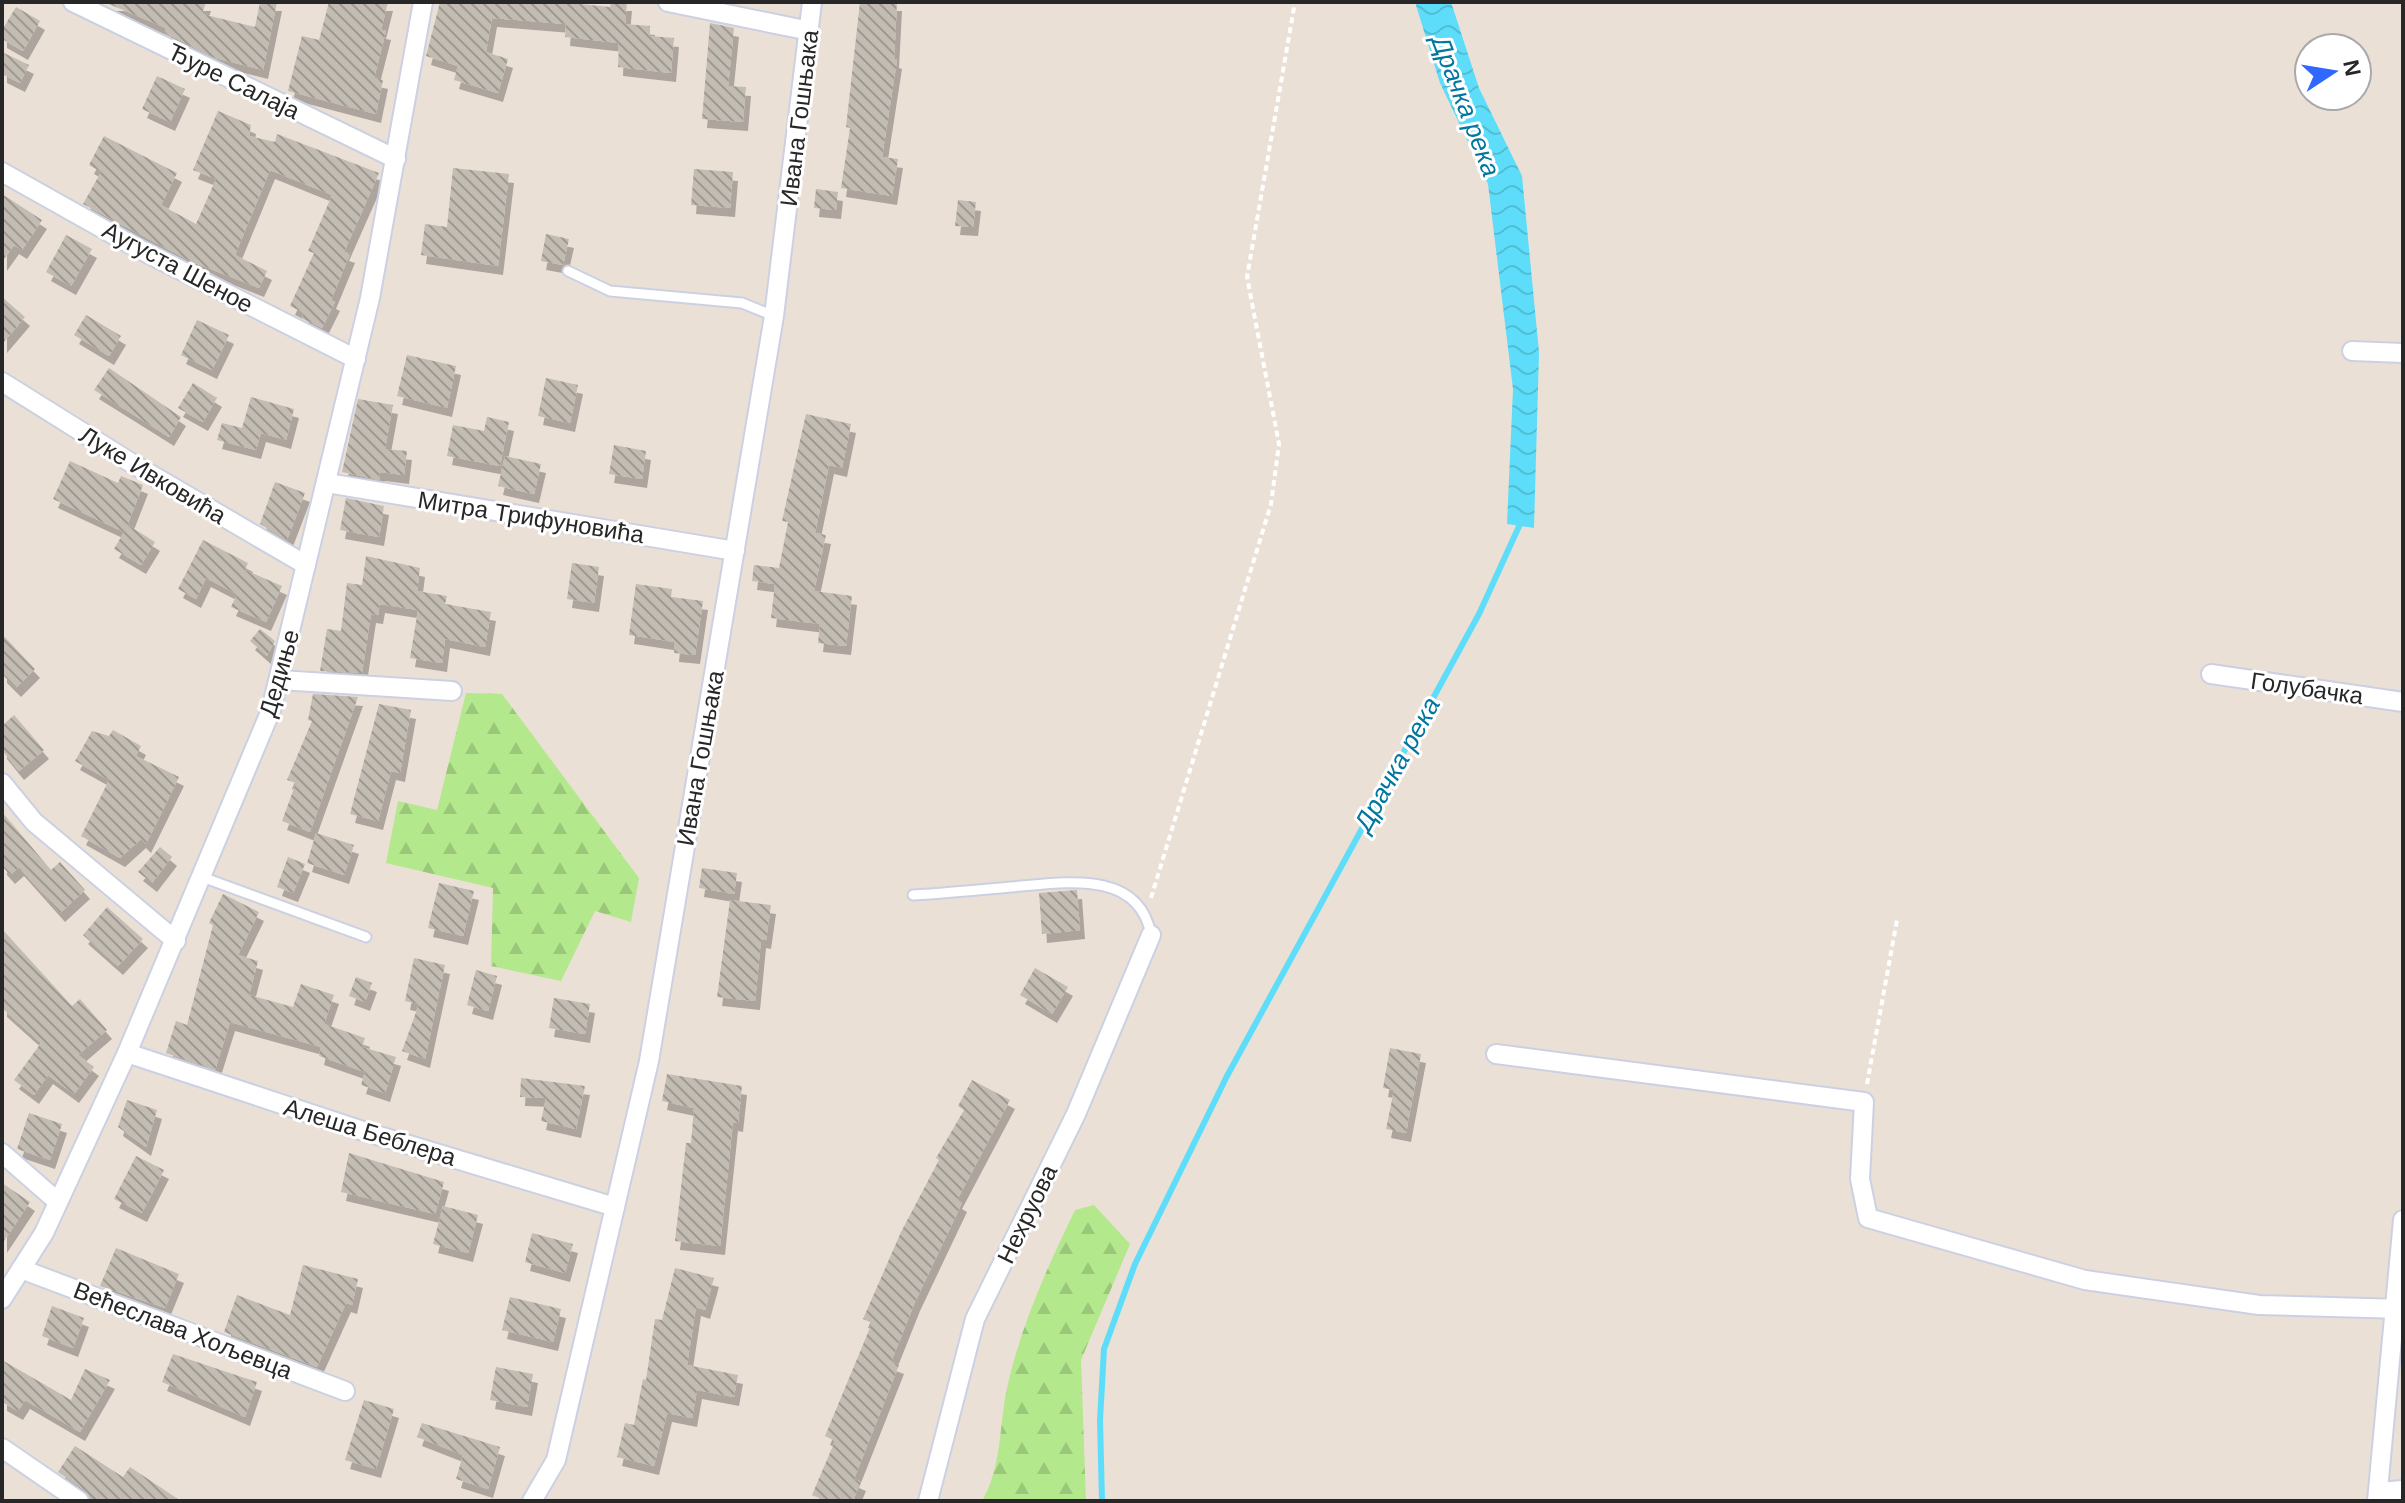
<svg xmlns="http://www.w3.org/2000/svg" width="2405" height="1503" viewBox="0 0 2405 1503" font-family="Arial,sans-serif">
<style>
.forest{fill:url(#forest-firs)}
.water{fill:url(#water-waves)}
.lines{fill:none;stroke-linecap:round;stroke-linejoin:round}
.stream{stroke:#5dddf9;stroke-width:6}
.building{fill:url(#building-back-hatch);filter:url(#shadow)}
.service-casing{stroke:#cbd1e2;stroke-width:13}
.minor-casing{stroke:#cbd1e2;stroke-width:22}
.path{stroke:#fff;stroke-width:4;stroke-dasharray:6 4;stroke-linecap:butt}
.service{stroke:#fff;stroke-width:9}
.minor{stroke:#fff;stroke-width:18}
.labels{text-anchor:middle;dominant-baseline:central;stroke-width:6;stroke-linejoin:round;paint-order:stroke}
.street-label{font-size:24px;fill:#272727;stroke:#fff}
.water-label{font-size:26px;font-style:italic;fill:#0176a0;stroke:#fff}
</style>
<defs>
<pattern id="forest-firs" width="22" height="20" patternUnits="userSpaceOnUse" patternTransform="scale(2)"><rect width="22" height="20" fill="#b3e88c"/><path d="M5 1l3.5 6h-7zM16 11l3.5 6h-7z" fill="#9ac779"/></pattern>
<pattern id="water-waves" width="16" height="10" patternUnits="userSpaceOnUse" patternTransform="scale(2)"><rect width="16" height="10" fill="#5dddf9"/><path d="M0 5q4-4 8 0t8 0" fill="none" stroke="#51bed5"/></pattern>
<pattern id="building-back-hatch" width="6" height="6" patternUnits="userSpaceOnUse" patternTransform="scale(2)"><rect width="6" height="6" fill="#c2bcb3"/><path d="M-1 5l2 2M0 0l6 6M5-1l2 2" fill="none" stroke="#9e9992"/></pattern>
<filter id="shadow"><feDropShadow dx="5" dy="9" stdDeviation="0" flood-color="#0004"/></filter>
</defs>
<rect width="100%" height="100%" fill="#ebe0d6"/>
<g class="forest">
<polygon points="466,693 502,694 639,878 631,922 595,911 561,981 491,966 493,888 386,863 398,801 437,810"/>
<path d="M1094 1205 1130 1244 1081 1360 1086 1501H982C1002 1467 999 1426 1007 1388 1021 1325 1047 1268 1075 1210Z"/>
</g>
<polygon class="water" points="1415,2 1451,2 1479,88 1522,176 1539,352 1534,528 1507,524 1513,389 1488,184 1440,83"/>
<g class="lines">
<polyline class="stream" points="1102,1501 1100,1420 1104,1349 1135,1264 1227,1076 1479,614 1521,522"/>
</g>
<g class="building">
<polygon points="104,2 206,2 202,14 255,27 260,2 277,2 263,70 215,58 165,33 166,28"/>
<polygon points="329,2 388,2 381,30 386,31 374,78 383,80 376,114 288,91 302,36 319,40"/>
<polygon points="440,2 560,2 610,7 611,2 627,2 625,24 650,26 650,36 674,38 671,73 618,67 619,43 565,37 566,24 492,18 486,52 508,59 498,93 454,80 458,66 426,56"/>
<polygon points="860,2 897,2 894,59 897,60 882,157 898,159 892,196 841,188 850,128 846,127"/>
<polygon points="16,7 40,21 23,51 2,39 2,30"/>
<polygon points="710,23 734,28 728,86 746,87 743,122 702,119"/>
<polygon points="2,52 29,65 20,83 2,74"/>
<polygon points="157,76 185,89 170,122 142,109"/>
<polygon points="218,111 251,125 249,136 275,142 277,134 379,173 344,252 350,254 331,300 335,302 322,328 302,318 304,313 290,306 314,253 308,251 332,195 270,170 235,255 267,271 259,288 190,261 83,204 101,172 89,165 104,136 177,173 161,205 196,224 216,179 193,170"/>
<polygon points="453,168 509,174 498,266 421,255 425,224 447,227"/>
<polygon points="694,169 733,172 730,208 691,205"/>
<polygon points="816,189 838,192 836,210 814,208"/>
<polygon points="2,194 42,220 22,250 14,245 2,262"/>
<polygon points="958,200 976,202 973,227 955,226"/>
<polygon points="546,234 569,239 563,265 541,261"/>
<polygon points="66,235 92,249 71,286 46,272"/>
<polygon points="2,297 25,317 2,344"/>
<polygon points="86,315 121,336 109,356 74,335"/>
<polygon points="197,320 229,335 212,370 181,355"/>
<polygon points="407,355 456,366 447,408 397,396"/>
<polygon points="109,368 181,417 169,437 94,390"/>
<polygon points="546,378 578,385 570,423 538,416"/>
<polygon points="193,383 217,398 203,422 178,408"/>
<polygon points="251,397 294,409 286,440 261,433 256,450 217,440 222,423 242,428"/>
<polygon points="358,399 393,405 385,449 407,451 404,475 380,472 379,480 342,472"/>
<polygon points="806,414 851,424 842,468 829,465 815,533 826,535 814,591 852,596 846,646 818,643 820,624 771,618 775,584 752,581 754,565 779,568 788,522 782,521"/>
<polygon points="487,417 509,422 500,466 447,456 453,425 484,431"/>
<polygon points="614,445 646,451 642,479 609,474"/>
<polygon points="505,456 541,464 534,494 498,486"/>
<polygon points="70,461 118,483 121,476 143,485 125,531 128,525 155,542 141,565 114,549 124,532 53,499"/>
<polygon points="275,482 305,493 287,540 260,524"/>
<polygon points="346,498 384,506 379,537 340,530"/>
<polygon points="203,540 248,563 245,570 282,586 266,622 231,607 237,594 206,578 196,599 178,589"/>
<polygon points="366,556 420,568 417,591 447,596 445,604 491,612 485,647 445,639 442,663 410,658 418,610 380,604 378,615 371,614 362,673 320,671 327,629 341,631 347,583 362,585"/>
<polygon points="572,563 599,567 594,603 567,599"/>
<polygon points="636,584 672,589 671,597 703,601 695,655 674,653 675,642 629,635"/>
<polygon points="260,629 275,641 267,656 250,641"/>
<polygon points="2,634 35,669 16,688 2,674"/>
<polygon points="313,694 358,697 310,832 282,821 296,783 287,780 312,721 308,720"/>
<polygon points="379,704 411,710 400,773 391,771 378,821 350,814"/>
<polygon points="14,715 44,750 19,771 2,750 2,726"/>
<polygon points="113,730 141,746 136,756 179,777 146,844 141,839 120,858 81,836 109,780 75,761 92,731 109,736"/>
<polygon points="2,812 51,870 60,862 85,890 60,913 19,867 10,875 2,866"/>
<polygon points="316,833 354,845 344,875 307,863"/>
<polygon points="160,847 172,857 152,883 138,872"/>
<polygon points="288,857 305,864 293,893 277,887"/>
<polygon points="702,868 737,873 734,894 699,888"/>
<polygon points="439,883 474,891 463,936 428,928"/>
<polygon points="1077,890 1080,930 1042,934 1039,893"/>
<polygon points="223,894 259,912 238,955 258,961 249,995 293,1007 301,984 334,995 324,1024 365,1038 362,1047 396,1057 385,1093 361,1085 365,1072 319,1056 321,1047 230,1022 215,1070 166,1053 176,1021 187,1025 213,925 209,923"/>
<polygon points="730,900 771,905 766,940 761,939 755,1001 717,997"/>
<polygon points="107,907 143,939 118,966 83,935"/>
<polygon points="2,929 72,1006 80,999 107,1030 78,1055 94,1067 74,1094 48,1075 34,1095 14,1080 41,1043 2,1008"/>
<polygon points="414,958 445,965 425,1059 402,1051 419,1004 405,1001"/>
<polygon points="1035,968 1068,987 1052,1014 1020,995"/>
<polygon points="476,970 497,976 488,1011 467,1005"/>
<polygon points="356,977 372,983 365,1002 349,996"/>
<polygon points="554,998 590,1004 585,1034 549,1028"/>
<polygon points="1390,1048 1421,1054 1406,1133 1386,1129 1394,1090 1383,1088"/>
<polygon points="667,1074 742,1086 738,1123 733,1122 720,1246 675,1241 686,1143 691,1143 694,1108 662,1101"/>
<polygon points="521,1078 585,1086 576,1129 541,1121 546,1098 520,1097"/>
<polygon points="972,1080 1010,1100 957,1200 962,1203 915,1302 891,1362 899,1365 854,1479 861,1482 853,1501 826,1501 812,1495 835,1441 825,1436 872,1323 863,1319 901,1232 939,1160 936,1158 964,1110 958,1106"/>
<polygon points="127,1100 157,1110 146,1147 118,1127"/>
<polygon points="29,1113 62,1124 50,1160 17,1149"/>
<polygon points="349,1153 444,1182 435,1214 341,1192"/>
<polygon points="136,1156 164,1170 142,1213 114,1199"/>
<polygon points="2,1183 30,1202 2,1244"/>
<polygon points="443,1206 478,1215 468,1253 433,1244"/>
<polygon points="532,1233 573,1244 565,1273 525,1262"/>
<polygon points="116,1248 179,1274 165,1308 100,1286"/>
<polygon points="303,1265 358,1279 352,1305 346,1303 317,1367 224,1332 237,1295 290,1315"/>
<polygon points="675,1268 714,1278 705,1310 696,1307 687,1365 738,1375 734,1397 697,1390 692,1418 667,1413 654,1466 617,1457 625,1423 634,1425 643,1379 646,1380 655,1319 662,1320"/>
<polygon points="510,1297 561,1309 553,1342 502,1330"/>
<polygon points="52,1306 84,1318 73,1348 42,1336"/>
<polygon points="173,1354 257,1382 245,1417 162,1382"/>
<polygon points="2,1360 71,1400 85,1369 110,1380 80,1432 25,1400 18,1411 2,1402"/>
<polygon points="496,1367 533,1374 527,1407 490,1400"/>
<polygon points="364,1400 394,1409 376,1469 345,1460"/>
<polygon points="422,1423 500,1447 488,1489 456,1479 463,1455 417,1437"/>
<polygon points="75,1446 123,1477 130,1467 181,1501 91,1501 86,1491 58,1472"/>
</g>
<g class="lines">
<g class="service-casing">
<g id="service">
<polyline points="568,271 610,291 742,303 774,316"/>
<polyline points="202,877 366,937"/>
<path d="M913 895C946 893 978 890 1011 887 1062 883 1139 868 1151 935"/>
</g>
</g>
<g class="minor-casing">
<g id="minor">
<polyline points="73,2 396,159"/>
<polyline points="668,2 810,31"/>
<polyline points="2,172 139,249 356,359"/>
<polyline points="2352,351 2403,353"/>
<polyline points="2,382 133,464 306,565"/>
<polyline points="327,483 735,551"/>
<polyline points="2211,674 2403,702"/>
<polyline points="280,680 452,691"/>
<polyline points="2,783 34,822 176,941"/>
<polyline points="127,1053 363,1131 615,1207"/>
<polyline points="1496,1054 1864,1102 1860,1179 1868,1218 2085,1280 2259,1305 2403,1309"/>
<polyline points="2,1153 58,1202"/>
<polyline points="21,1269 345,1391"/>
<polyline points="2,1299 44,1233 127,1053 271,710 370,298 423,2"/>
<polyline points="2,1448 79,1501"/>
<polyline points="2378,1492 2403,1490"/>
<polyline points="532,1501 556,1460 649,1061 774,316 812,2"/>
<polyline points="928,1501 975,1319 1076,1114 1151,935"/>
<polyline points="2377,1501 2403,1220"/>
</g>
</g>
<g class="path">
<polyline points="1151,898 1271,504 1279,444 1247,277 1295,2"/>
<polyline points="1867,1084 1897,920"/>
</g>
<use href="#service" class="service"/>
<use href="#minor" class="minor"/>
</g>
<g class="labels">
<g class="street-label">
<text transform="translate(234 81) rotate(26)">Ђуре Салаја</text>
<text transform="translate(799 118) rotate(-83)">Ивана Гошњака</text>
<text transform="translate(178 267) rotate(28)">Аугуста Шеное</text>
<text transform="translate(153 475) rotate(31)">Луке Ивковића</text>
<text transform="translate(531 517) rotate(9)">Митра Трифуновића</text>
<text transform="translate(279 673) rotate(-74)">Дедиње</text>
<text transform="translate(2307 688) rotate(8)">Голубачка</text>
<text transform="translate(700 758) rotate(-80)">Ивана Гошњака</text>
<text transform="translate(370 1132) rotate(17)">Алеша Беблера</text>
<text transform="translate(1027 1214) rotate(-64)">Нехруова</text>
<text transform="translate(183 1330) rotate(21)">Већеслава Хољевца</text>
</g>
<g class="water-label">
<text transform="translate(1466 106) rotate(69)">Драчка река</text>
<text transform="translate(1397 764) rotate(-61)">Драчка река</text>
</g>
</g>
<rect width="2405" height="1503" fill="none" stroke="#272727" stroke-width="8"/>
<g transform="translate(2333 72) rotate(78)"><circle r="38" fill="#ffffff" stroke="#a9a9a9" stroke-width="2"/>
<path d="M0-6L14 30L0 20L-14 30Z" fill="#2f67ff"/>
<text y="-12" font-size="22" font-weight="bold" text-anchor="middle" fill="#272727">N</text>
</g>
</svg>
